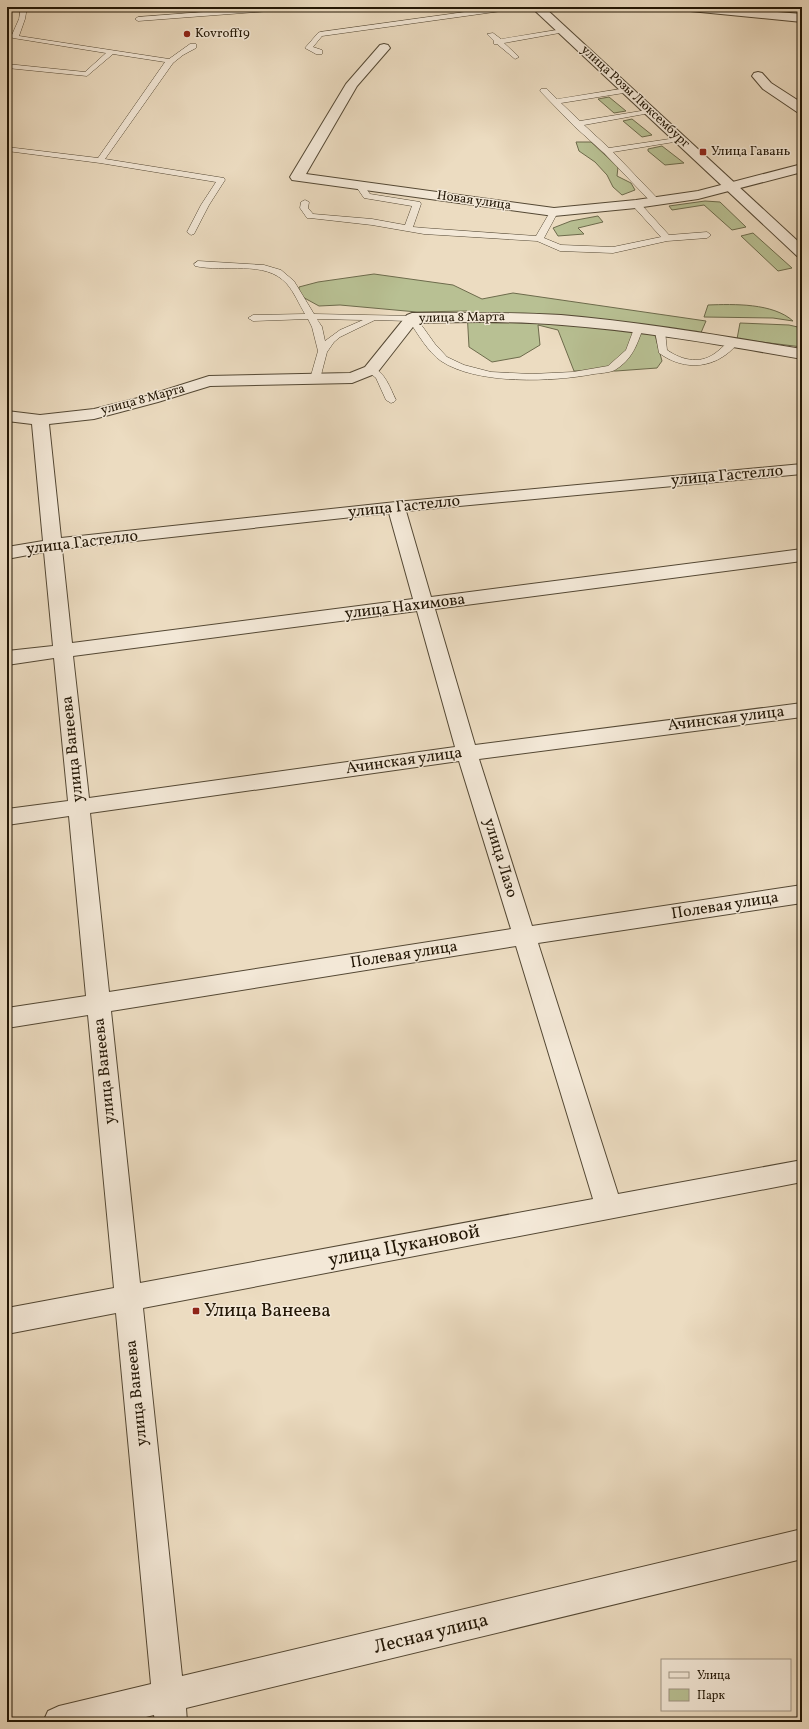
<svg xmlns="http://www.w3.org/2000/svg" width="809" height="1729" viewBox="0 0 809 1729" font-family="Vollkorn,serif">
<style>
.green{fill:#b8c093;stroke:#6d6b4c}
.lines{fill:none;stroke-linecap:round;stroke-linejoin:round}
.service-casing{stroke:#544834;stroke-width:1}
.minor-casing{stroke:#544834;stroke-width:2}
.tertiary-casing{stroke:#544834;stroke-width:2}
.service{fill:#f3e8d7;fill-rule:evenodd}
.minor{fill:#f3e8d7;fill-rule:evenodd}
.tertiary{fill:#f3e8d7;fill-rule:evenodd}
.poi-dot{fill:#8f2418;stroke:#f3e8d7;stroke-width:1.5}
.labels{text-anchor:middle;dominant-baseline:central;stroke-width:3;stroke-linejoin:round;paint-order:stroke}
.far-poi-label{font-size:13px;fill:#221605;stroke:#f3e8d7;text-anchor:start}
.far-street-label{font-size:13px;fill:#221605;stroke:#f3e8d7}
.street-label{font-size:16px;fill:#221605;stroke:#f3e8d7}
.near-street-label{font-size:19px;fill:#221605;stroke:#f3e8d7}
.near-poi-label{font-size:19px;fill:#221605;stroke:#f3e8d7;text-anchor:start}
</style>
<rect width="100%" height="100%" fill="#ecdcc1"/>
<filter id="stains"><feTurbulence type="fractalNoise" baseFrequency=".005" numOctaves="4"/><feColorMatrix values="0 0 0 0 .2 0 0 0 0 .09 0 0 0 0 .02 0 0 0 .5 -.17"/></filter>
<radialGradient id="worn" r=".72"><stop offset=".6" stop-color="#630" stop-opacity="0"/><stop offset="1" stop-color="#630" stop-opacity=".3"/></radialGradient>
<g class="green">
<polygon points="609,97 626,111 614,113 598,99"/>
<polygon points="632,119 652,135 642,137 623,121"/>
<polygon points="576,142 591,142 618,167 617,176 631,183 635,190 622,195 613,187 607,175 595,162 579,151"/>
<polygon points="662,146 684,163 665,165 648,151 648,149"/>
<polygon points="705,201 720,202 746,227 732,230 704,205 672,210 669,206"/>
<polygon points="598,216 603,222 578,228 584,234 558,236 553,228 571,221"/>
<polygon points="753,233 792,268 778,271 741,236"/>
<polygon points="374,274 453,285 482,299 513,293 706,321 700,335 653,328 662,361 657,368 616,371 574,371 558,330 538,325 540,345 520,357 492,362 469,347 467,311 417,312 340,305 319,306 299,295 299,287 318,282"/>
<path d="M708 305C734 304 773 303 793 321L773 318 704 317Z"/>
<polygon points="740,323 789,325 802,328 802,347 737,339"/>
</g>
<g class="lines">
<g class="service-casing">
<g id="service">
<polygon points="21,7 27,7 25,19 19,36 169,59 190,44 196,44 196,48 183,55 173,63 105,159 224,178 225,180 209,205 194,234 191,235 187,232 201,205 216,182 100,163 7,151 7,147 98,158 165,62 113,54 87,76 7,68 7,64 85,72 106,53 13,38 11,37 19,19"/>
<polygon points="269,7 299,7 296,9 138,21 135,19 138,17"/>
<polygon points="501,7 519,7 516,9 322,36 313,47 322,50 322,54 316,54 305,48 318,33 320,32"/>
<polygon points="563,29 565,30 565,32 504,43 519,57 515,59 497,44 494,44 494,41 487,34 493,33 501,39"/>
<polygon points="627,88 631,90 630,92 561,103 580,121 653,109 654,111 650,113 584,125 609,148 683,137 684,139 680,141 613,152 658,199 658,203 652,203 604,153 574,126 540,91 541,89 547,89 557,99"/>
<polygon points="356,183 362,183 370,194 420,202 421,204 413,227 424,228 536,236 550,212 554,210 558,212 544,238 561,245 613,247 661,237 633,206 632,204 636,202 639,202 669,235 707,232 711,235 707,238 667,241 613,253 560,251 537,241 424,234 372,225 310,218 307,218 300,208 301,202 305,200 309,202 308,208 313,214 372,219 405,225 412,206 364,198 355,185"/>
<path d="M198 261 264 265 281 270 294 281 314 314 415 316 435 344 447 357 464 365 491 372 531 374 573 372 608 366 626 350 635 326 638 325 643 328C637 345 632 360 615 370 609 373 600 373 594 374 553 382 477 385 441 361 428 352 418 334 409 321L375 320 340 337 334 342 327 352 320 379 315 382 310 379 318 351 312 327 308 319 253 321 248 318 253 315 305 314C299 304 294 292 287 284 265 259 224 273 195 266L194 264ZM317 319 363 320 340 330 325 341 322 327Z"/>
<path d="M660 328 665 331 667 350C683 361 702 365 718 351 723 347 727 342 733 340L738 343C717 369 685 372 659 353L655 331Z"/>
<path d="M371 367C385 371 390 388 396 400L394 402 391 403 386 400 376 378 366 370Z"/>
</g>
</g>
<g class="minor-casing">
<g id="minor">
<polygon points="674,7 719,7 802,14 802,22 680,10 676,9"/>
<polygon points="384,44 388,45 390,48 357,86 306,174 554,208 636,200 698,191 802,164 802,172 698,199 636,208 554,216 292,180 290,177 346,84 380,45"/>
<polygon points="758,72 762,73 771,83 802,103 802,113 797,112 763,89 752,76 754,73"/>
<path d="M412 313C462 313 511 312 561 315 642 322 722 336 802 349V359C722 345 643 331 562 325 514 321 465 322 416 323L377 373 352 383 210 386 158 402 94 419 49 424 61 538 396 502 802 464V474L406 511 431 597 802 549V561L435 609 475 745 802 703V717L479 759 532 926 802 885V903L538 943 618 1194 802 1160V1182L143 1308 182 1676 802 1529V1559L186 1708 187 1722H155L154 1715 126 1722H43L48 1711 59 1706 151 1684 116 1313 7 1334V1308L114 1288 88 1015 7 1028V1008L86 996 69 816 7 825V809L68 801 54 658 7 665V651L53 646 44 552 7 559V547L43 541 32 424 7 421V411L40 415 94 409 146 396 209 376 350 373 365 367 407 315ZM389 513 413 599 72 643 62 549ZM417 611 455 747 89 798 73 656ZM459 761 511 929 109 992 90 813ZM516 946 593 1199 140 1283 111 1011Z"/>
</g>
</g>
<g class="tertiary-casing">
<polygon id="tertiary" points="531,7 544,7 802,245 802,257 797,256"/>
</g>
<use href="#service" class="service"/>
<use href="#minor" class="minor"/>
<use href="#tertiary" class="tertiary"/>
</g>
<g class="poi-dot">
<circle cx="187" cy="34" r="4"/>
<rect x="699" y="148" width="8" height="8" rx="2"/>
<rect x="192" y="1307" width="8" height="8" rx="2"/>
</g>
<g class="labels">
<g class="far-poi-label">
<text x="195" y="34">Kovroff19</text>
<text x="711" y="152">Улица Гавань</text>
</g>
<g class="far-street-label">
<text transform="translate(635 97) rotate(43)">улица Розы Люксембург</text>
<text transform="translate(474 201) rotate(8)">Новая улица</text>
<text transform="translate(462 318) rotate(-1)">улица 8 Марта</text>
<text transform="translate(143 400) rotate(-15)">улица 8 Марта</text>
</g>
<g class="street-label">
<text transform="translate(727 476) rotate(-5)">улица Гастелло</text>
<text transform="translate(404 507) rotate(-6)">улица Гастелло</text>
<text transform="translate(82 543) rotate(-7)">улица Гастелло</text>
<text transform="translate(405 607) rotate(-7)">улица Нахимова</text>
<text transform="translate(726 719) rotate(-7)">Ачинская улица</text>
<text transform="translate(73 749) rotate(-96)">улица Ванеева</text>
<text transform="translate(404 761) rotate(-8)">Ачинская улица</text>
<text transform="translate(500 858) rotate(73)">улица Лазо</text>
<text transform="translate(725 906) rotate(-9)">Полевая улица</text>
<text transform="translate(404 955) rotate(-9)">Полевая улица</text>
<text transform="translate(105 1071) rotate(-96)">улица Ванеева</text>
<text transform="translate(137 1393) rotate(-96)">улица Ванеева</text>
</g>
<g class="near-street-label">
<text transform="translate(404 1246) rotate(-11)">улица Цукановой</text>
<text transform="translate(431 1634) rotate(-14)">Лесная улица</text>
</g>
<g class="near-poi-label">
<text x="204" y="1311">Улица Ванеева</text>
</g>
</g>
<rect width="809" height="1729" fill="none" stroke="#ecdcc1" stroke-width="24"/>
<rect x="8" y="8" width="793" height="1713" fill="none" stroke="#221605" stroke-width="2"/>
<rect x="12" y="12" width="785" height="1705" fill="none" stroke="#221605"/>
<rect x="661" y="1659" width="130" height="52" fill="#f3e8d7" stroke="#9f9483"/>
<rect x="669" y="1672" width="20" height="6" fill="#f3e8d7" stroke="#9f9483"/>
<text x="697" y="1679" font-size="12" fill="#221605">Улица</text>
<rect x="669" y="1689" width="20" height="12" fill="#b8c093" stroke="#9f9483"/>
<text x="697" y="1699" font-size="12" fill="#221605">Парк</text>
<rect width="100%" height="100%" filter="url(#stains)"/>
<rect width="100%" height="100%" fill="url(#worn)"/>
</svg>
